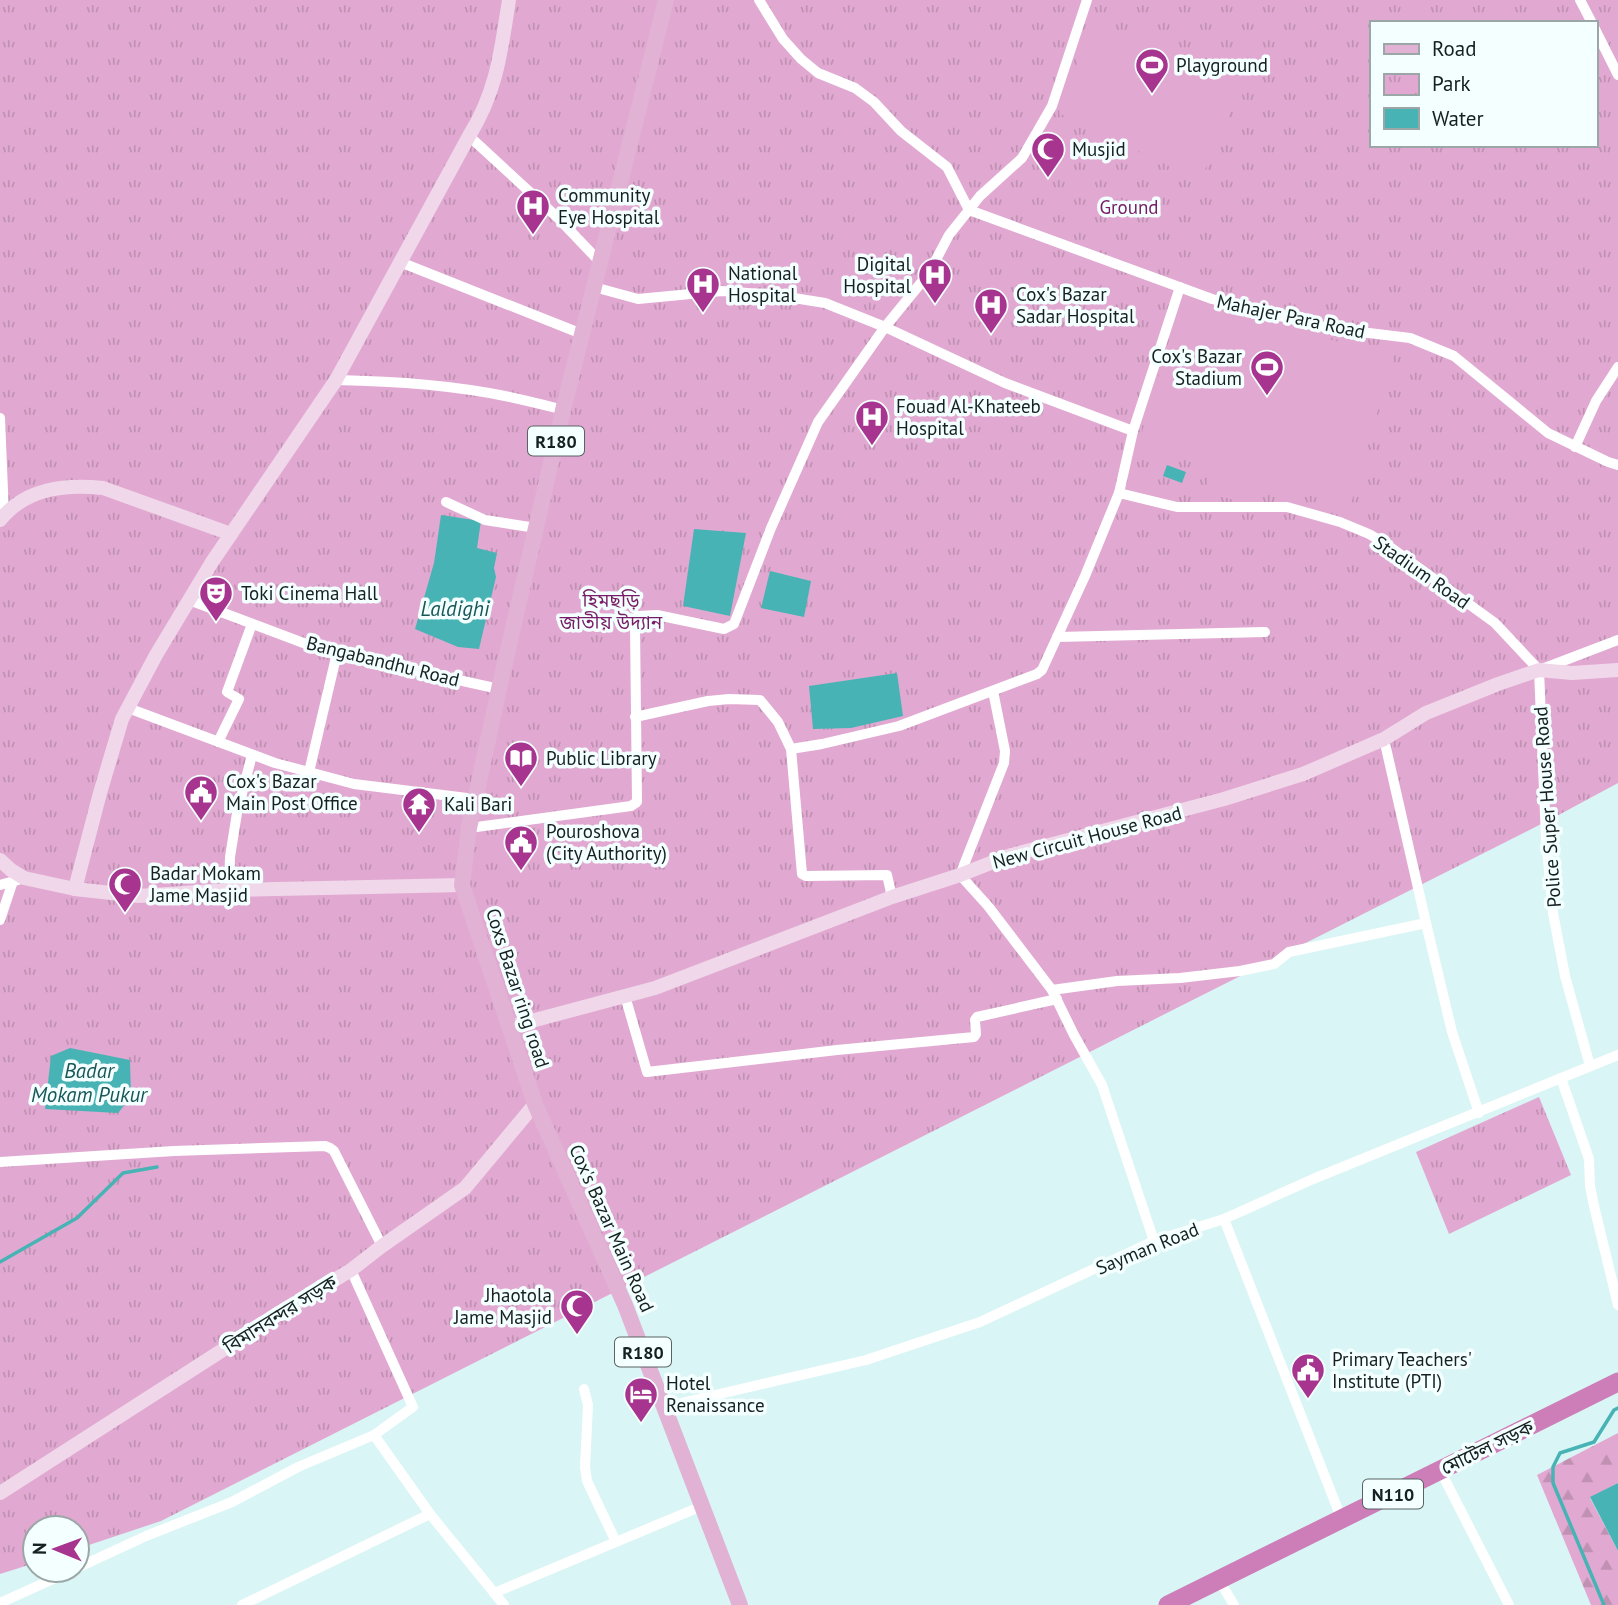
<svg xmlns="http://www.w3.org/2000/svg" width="1618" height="1605" viewBox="0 0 1618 1605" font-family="'PT Sans','Noto Sans Bengali',sans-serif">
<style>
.forest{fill:url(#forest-firs)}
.park{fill:url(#park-tufts);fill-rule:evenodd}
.pitch{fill:#e1a9d1}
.water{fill:#48b3b5}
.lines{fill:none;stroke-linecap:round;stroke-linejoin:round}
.stream{stroke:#48b3b5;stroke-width:3.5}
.street{stroke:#fff;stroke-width:10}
.secondary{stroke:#f0d8ea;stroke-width:14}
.primary{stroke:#e1b2d4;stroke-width:16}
.highway{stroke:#cd7eb8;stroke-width:19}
.labels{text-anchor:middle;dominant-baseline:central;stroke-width:7;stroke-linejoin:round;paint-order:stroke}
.shield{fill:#f4ffff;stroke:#596363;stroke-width:2}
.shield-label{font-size:18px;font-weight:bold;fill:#162020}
.poi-label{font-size:19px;fill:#162020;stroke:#f4ffff;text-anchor:start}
.park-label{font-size:19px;fill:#781c66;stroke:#f4ffff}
.street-label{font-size:19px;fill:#162020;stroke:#f4ffff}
.water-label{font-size:21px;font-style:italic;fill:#1a5758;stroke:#f4ffff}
</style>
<defs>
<pattern id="forest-firs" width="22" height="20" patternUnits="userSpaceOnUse" patternTransform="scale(1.75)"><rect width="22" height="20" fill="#e1a9d1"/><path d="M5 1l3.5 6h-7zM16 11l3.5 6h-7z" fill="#c091b3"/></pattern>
<pattern id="park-tufts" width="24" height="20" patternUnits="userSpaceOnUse" patternTransform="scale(1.75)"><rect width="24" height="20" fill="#e1a9d1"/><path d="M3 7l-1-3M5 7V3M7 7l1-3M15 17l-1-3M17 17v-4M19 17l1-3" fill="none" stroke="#c091b3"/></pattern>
</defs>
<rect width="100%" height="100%" fill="#daf5f5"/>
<polygon class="forest" points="1618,1433 1618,1483 1590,1498 1618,1551 1618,1605 1591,1605 1537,1475"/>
<g class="park">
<path d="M0 0H1618V783L1553 818 161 1521 77 1549V1528H35V1563L0 1574ZM1371 23H1595V145H1371Z"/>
<polygon points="1539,1097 1571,1175 1449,1234 1416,1152"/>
</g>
<g class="pitch">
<polygon points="1092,22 1247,76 1200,181 1059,113"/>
<polygon points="1182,296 1393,358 1350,507 1259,481 1252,505 1205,492 1212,467 1138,446"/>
</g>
<g class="water">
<polygon points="1167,465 1186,472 1182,483 1163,476"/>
<polygon points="441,515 481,521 477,548 497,553 494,568 496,577 479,649 458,647 415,629 434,563"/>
<polygon points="694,529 746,533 730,616 683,606"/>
<polygon points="770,571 811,581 804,617 761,608"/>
<polygon points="897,673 903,716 851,728 813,729 809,686"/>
<polygon points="70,1048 130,1060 131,1097 118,1113 45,1109 51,1056"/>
<polygon points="1618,1483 1618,1551 1590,1497"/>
</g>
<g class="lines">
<g class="stream">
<polyline points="0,1262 77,1218 123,1173 157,1167"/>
<polyline points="1604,1605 1553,1483 1553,1467 1560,1453 1594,1442 1614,1410 1618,1408"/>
</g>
<g class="street">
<polyline points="759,0 783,39 801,59 818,73 855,88 874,102 901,131 947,167 969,210 1212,299 1328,328 1410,338 1454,356 1548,433 1608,462 1618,465"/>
<polyline points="1580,0 1592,23"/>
<polyline points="1595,29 1618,75"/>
<polyline points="469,136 558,218 600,262"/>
<polyline points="400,262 582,334"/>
<polyline points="594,287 638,299 722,291 775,295 825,303 885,327 1005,383 1133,431"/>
<path d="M336 380C391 381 451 385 505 396 525 400 544 405 564 410"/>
<polyline points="0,418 4,515"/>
<polyline points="1575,447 1596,401 1618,367"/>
<polyline points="1119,493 1177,507 1287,507 1340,522 1369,534 1386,544 1495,623 1539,670"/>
<polyline points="446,502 485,520 536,528"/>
<polyline points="189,600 322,650 499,689"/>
<polyline points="1057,637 1265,632"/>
<polyline points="1542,669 1618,640"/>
<polyline points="1539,670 1546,838 1553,913 1565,976 1590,1066"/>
<polyline points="993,691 1005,751 1004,763 960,875 988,906 1052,990 1074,1035 1102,1085 1154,1241"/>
<polyline points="128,708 275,763 354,784 475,799"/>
<polyline points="635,717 708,701 729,699 760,700 778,722 791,749 802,874 806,876 887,875 892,897"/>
<polyline points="218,742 239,699 227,692 252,624"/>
<polyline points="791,749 822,744 899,726 1037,674 1042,670 1085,576 1119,493 1133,431 1180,287"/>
<polyline points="309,772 337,653"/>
<polyline points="469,828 631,806 637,802 635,626 638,616 657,615 724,629 734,624 771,528 818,422 885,327 929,273 949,235 980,196 1022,158 1052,106 1087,0"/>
<polyline points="0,885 18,880"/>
<polyline points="229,890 230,857 237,813 252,755"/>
<polyline points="0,920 13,881"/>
<polyline points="1426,923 1452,1032 1479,1113"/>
<polyline points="1052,990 1117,981 1180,978 1240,971 1274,964 1289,952 1426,923 1384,739"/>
<polyline points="625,996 647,1072 837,1050 974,1037 976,1034 975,1020 977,1017 1057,999"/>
<polyline points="1561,1078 1589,1159 1590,1186 1594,1206 1618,1305"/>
<polyline points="0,1162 174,1151 325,1146 330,1148 334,1151 382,1246"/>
<polyline points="1224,1219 1342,1520"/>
<polyline points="584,1389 588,1405 585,1467 587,1481 616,1542"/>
<polyline points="664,1407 866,1360 980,1322 1154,1241 1224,1219 1313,1179 1618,1055"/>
<polyline points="374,1435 430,1514 504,1605"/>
<polyline points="1440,1470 1509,1605"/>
<polyline points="77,1568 146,1536 232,1502 298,1467 374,1435 413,1407 351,1270"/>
<polyline points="1219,1580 1234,1605"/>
<polyline points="494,1593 702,1506"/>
<polyline points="0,1603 73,1570"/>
<polyline points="242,1605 430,1514"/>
</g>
<g class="secondary">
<path d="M0 520C26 488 65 484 103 488L231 534"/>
<polyline points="0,860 11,870 24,878 75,889 138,896 229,890 462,885"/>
<path d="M75 889 100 793 122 719 156 655 212 562 336 380 469 136C497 91 501 51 509 0"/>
<polyline points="509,1027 655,988 892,897 960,875 1011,855 1224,799 1303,774 1384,739 1426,713 1498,684 1539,670 1572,673 1618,670"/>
<polyline points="0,1493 288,1308 351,1270 382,1246 465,1188 535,1104"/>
</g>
<polyline class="primary" points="666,0 564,406 499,689 469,828 462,885 535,1104 625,1305 740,1605"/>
<polyline class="highway" points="1168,1605 1618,1382"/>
</g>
<defs>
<g id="stadium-pin" transform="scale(1.75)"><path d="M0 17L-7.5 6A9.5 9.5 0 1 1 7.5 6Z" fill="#a7348f" stroke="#f4ffff"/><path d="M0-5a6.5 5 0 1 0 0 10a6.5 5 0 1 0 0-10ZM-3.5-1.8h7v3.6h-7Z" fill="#fff"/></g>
<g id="mosque-pin" transform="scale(1.75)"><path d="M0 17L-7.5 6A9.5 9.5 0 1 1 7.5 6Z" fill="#a7348f" stroke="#f4ffff"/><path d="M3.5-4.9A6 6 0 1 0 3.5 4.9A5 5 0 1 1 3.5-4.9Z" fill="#fff"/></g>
<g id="hospital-pin" transform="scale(1.75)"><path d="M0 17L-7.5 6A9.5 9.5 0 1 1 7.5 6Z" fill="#a7348f" stroke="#f4ffff"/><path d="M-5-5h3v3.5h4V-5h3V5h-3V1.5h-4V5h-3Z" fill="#fff"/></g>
<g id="theatre-pin" transform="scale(1.75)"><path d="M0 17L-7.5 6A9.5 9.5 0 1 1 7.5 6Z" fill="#a7348f" stroke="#f4ffff"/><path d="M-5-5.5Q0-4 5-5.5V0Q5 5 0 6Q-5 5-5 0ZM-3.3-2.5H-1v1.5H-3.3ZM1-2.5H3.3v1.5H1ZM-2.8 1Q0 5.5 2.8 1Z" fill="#fff"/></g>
<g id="library-pin" transform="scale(1.75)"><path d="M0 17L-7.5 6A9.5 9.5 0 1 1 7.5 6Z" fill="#a7348f" stroke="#f4ffff"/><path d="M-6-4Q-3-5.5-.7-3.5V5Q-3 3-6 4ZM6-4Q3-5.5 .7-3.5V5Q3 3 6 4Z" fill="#fff"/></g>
<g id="civic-pin" transform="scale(1.75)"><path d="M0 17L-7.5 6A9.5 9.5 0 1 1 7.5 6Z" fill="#a7348f" stroke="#f4ffff"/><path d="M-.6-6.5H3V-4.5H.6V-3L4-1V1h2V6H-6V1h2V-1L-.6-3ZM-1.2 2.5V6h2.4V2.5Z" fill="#fff"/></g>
<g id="temple-pin" transform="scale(1.75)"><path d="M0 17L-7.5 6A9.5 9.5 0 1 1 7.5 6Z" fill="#a7348f" stroke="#f4ffff"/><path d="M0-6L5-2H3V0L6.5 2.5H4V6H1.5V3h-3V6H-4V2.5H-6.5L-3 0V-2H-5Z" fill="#fff"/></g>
<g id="hotel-pin" transform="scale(1.75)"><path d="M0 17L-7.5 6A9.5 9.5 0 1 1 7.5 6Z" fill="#a7348f" stroke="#f4ffff"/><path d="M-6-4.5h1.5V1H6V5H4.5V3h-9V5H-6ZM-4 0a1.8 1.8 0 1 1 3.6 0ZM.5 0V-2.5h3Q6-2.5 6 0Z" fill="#fff"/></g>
</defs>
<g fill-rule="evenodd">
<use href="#stadium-pin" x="1152" y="65"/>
<use href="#mosque-pin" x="1048" y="149"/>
<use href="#hospital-pin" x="533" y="206"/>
<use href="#hospital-pin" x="935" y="275"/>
<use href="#hospital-pin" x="703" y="284"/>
<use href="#hospital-pin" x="991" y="305"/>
<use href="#stadium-pin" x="1267" y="367"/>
<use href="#hospital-pin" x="872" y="417"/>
<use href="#theatre-pin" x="216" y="593"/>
<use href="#library-pin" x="521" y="758"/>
<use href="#civic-pin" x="201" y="792"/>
<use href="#temple-pin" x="419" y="804"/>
<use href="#civic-pin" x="521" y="842"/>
<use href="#mosque-pin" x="125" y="884"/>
<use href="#mosque-pin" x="577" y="1306"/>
<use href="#civic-pin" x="1308" y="1370"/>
<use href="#hotel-pin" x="641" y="1394"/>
</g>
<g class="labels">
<g class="shield">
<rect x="528" y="426.5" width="56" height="29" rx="5"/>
<rect x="615" y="1337.5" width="56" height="29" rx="5"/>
<rect x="1363" y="1479.5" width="60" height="29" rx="5"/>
</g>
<g class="shield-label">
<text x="556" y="441">R180</text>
<text x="643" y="1352">R180</text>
<text x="1393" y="1494">N110</text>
</g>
<g class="poi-label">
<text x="1176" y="65">Playground</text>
<text x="1072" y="149">Musjid</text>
<text x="558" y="195">Community<tspan x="558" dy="22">Eye Hospital</tspan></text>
<text x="911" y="264" text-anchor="end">Digital<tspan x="911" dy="22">Hospital</tspan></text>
<text x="728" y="273">National<tspan x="728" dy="22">Hospital</tspan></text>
<text x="1016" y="294">Cox's Bazar<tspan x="1016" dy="22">Sadar Hospital</tspan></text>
<text x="1242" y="356" text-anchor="end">Cox's Bazar<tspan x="1242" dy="22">Stadium</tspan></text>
<text x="896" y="406">Fouad Al-Khateeb<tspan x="896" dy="22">Hospital</tspan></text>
<text x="241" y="593">Toki Cinema Hall</text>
<text x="546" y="758">Public Library</text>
<text x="226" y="781">Cox's Bazar<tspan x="226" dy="22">Main Post Office</tspan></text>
<text x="444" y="804">Kali Bari</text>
<text x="546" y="831">Pouroshova<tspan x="546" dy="22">(City Authority)</tspan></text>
<text x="150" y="873">Badar Mokam<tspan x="150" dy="22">Jame Masjid</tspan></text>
<text x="552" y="1295" text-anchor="end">Jhaotola<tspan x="552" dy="22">Jame Masjid</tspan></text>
<text x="1332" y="1359">Primary Teachers'<tspan x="1332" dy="22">Institute (PTI)</tspan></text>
<text x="666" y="1383">Hotel<tspan x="666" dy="22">Renaissance</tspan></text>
</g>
<g class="park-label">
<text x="1129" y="207">Ground</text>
<text x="611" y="600">হিমছড়ি<tspan x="611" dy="22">জাতীয় উদ্যান</tspan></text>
</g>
<g class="street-label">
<text transform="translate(1291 316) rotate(12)">Mahajer Para Road</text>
<text transform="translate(1422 572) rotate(35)">Stadium Road</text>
<text transform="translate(383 661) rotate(14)">Bangabandhu Road</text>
<text transform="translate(1547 807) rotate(-94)">Police Super House Road</text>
<text transform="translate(1087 837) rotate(-15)">New Circuit House Road</text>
<text transform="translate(518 988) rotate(72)">Coxs Bazar ring road</text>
<text transform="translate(612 1228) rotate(66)">Cox's Bazar Main Road</text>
<text transform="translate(1147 1248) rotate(-22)">Sayman Road</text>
<text transform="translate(280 1314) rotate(-32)">বিমানবন্দর সড়ক</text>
<text transform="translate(1487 1447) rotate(-26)">মোটেল সড়ক</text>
</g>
<g class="water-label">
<text x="455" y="608">Laldighi</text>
<text x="89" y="1070">Badar<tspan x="89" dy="24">Mokam Pukur</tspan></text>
</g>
</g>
<rect x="1370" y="21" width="228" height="126" fill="#f4ffff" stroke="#9ba6a6" stroke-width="2"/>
<rect x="1384" y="44" width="35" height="10" fill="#e1b2d4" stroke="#9ba6a6" stroke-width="2"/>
<text x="1432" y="56" font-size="21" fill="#162020">Road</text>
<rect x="1384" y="74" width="35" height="21" fill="url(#park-tufts)" stroke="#9ba6a6" stroke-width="2"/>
<text x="1432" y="91" font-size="21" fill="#162020">Park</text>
<rect x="1384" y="108" width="35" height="21" fill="#48b3b5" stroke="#9ba6a6" stroke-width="2"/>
<text x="1432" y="126" font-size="21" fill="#162020">Water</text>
<g transform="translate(56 1549) rotate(271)"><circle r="33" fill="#f4ffff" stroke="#9ba6a6" stroke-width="2"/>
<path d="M0-5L12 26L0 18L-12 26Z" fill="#a7348f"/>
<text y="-10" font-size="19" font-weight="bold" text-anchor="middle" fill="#162020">N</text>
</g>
</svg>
